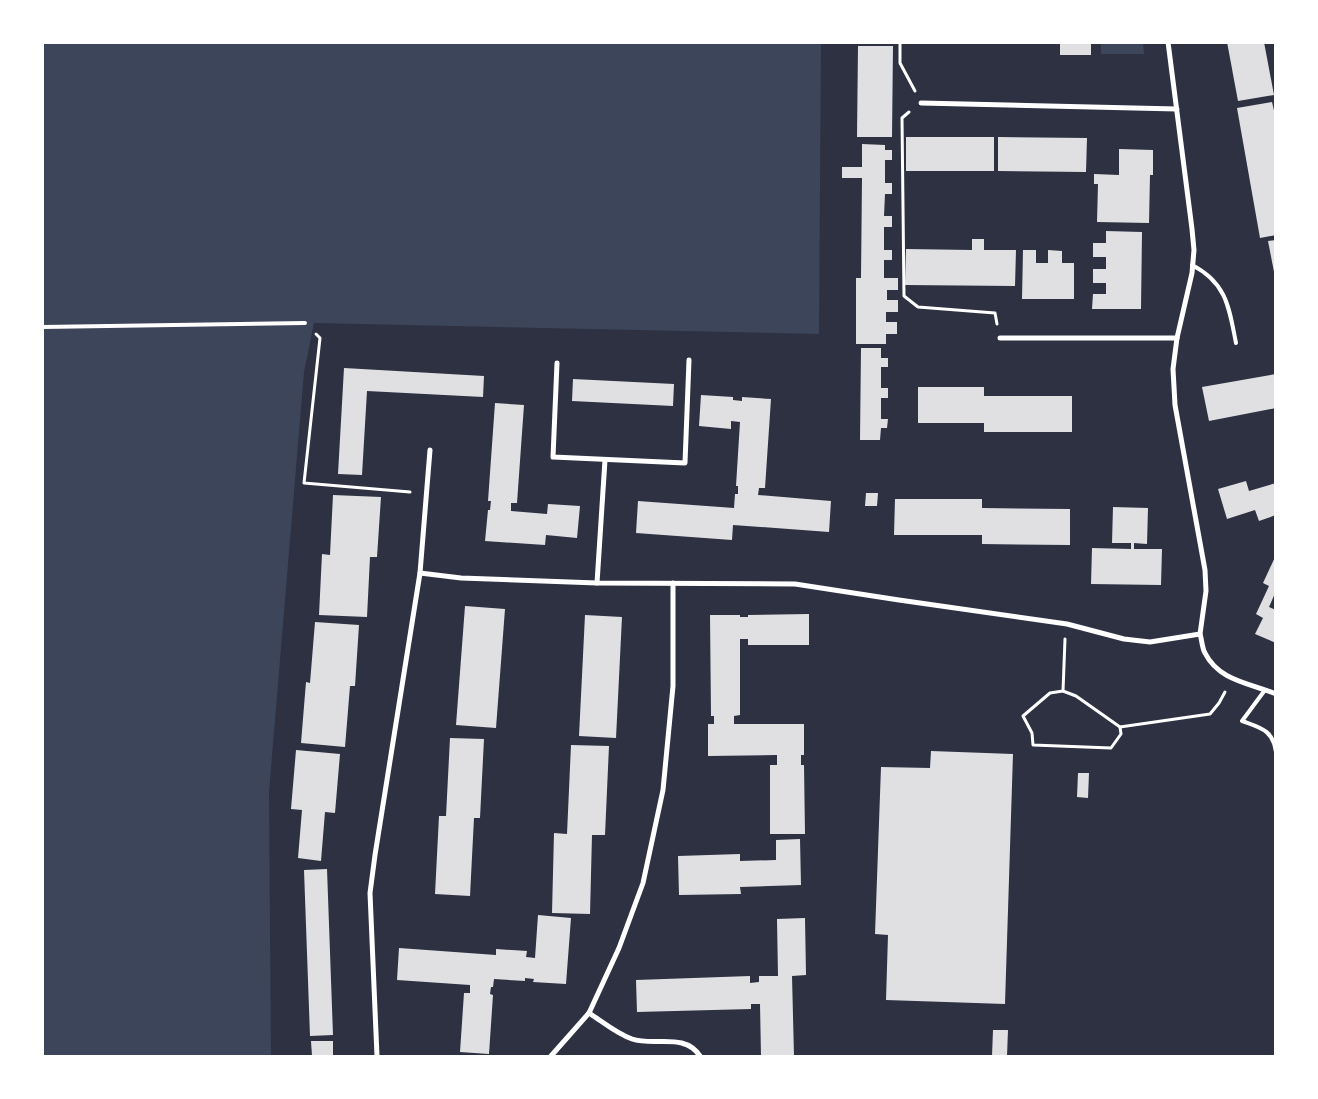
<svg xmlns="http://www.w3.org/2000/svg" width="1318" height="1099" viewBox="0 0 1318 1099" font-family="Inter,sans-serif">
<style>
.green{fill:#3c4559}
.building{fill:#e0e0e3}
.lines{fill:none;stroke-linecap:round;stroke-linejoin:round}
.path{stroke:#fff;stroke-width:3}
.service{stroke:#fff;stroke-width:4}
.minor{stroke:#fff;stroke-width:5}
</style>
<rect width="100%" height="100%" fill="#2d3142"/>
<g class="green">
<polygon points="42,43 821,43 819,334 314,323 304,372 269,792 271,1056 43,1056"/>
<polygon points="1101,43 1143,43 1144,54 1101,54"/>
</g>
<g class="building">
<rect x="1060" y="42" width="31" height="13"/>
<polygon points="1227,42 1264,42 1274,95 1238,101"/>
<polygon points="858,46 893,46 892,137 857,137"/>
<polygon points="1272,102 1276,119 1276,235 1260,238 1237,108"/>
<rect x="906" y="137" width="88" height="34"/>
<polygon points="998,137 1087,138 1086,172 998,171"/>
<polygon points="862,144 885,145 885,150 892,150 892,160 885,160 885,183 892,183 892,194 885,194 884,216 892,216 892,227 884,227 884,250 892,250 892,260 884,260 884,278 898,278 898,290 887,290 887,300 898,300 898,312 886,312 886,322 897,322 897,334 886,334 886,344 856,344 856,278 861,278 862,178 842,178 842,167 862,167"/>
<polygon points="1119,149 1153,150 1153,175 1150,175 1149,223 1097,222 1098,184 1094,184 1094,174 1119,175"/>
<polygon points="1106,231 1142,232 1141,309 1092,309 1093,294 1106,294 1106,283 1093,283 1093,269 1106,269 1106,257 1093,257 1093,243 1106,243"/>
<polygon points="972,239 984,239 984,250 1016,250 1015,286 905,285 906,249 972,250"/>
<polygon points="1276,240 1276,277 1275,277 1268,241"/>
<polygon points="1023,250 1036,250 1036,263 1048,263 1048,250 1062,251 1062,263 1074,263 1074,299 1022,299"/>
<polygon points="861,348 881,348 881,358 888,358 888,367 881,367 881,388 888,388 888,398 881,398 881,419 888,419 887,428 881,428 880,440 860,440"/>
<polygon points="344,368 484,376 483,397 367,391 362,475 338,474"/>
<polygon points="1276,374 1276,408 1209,421 1202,387"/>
<polygon points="573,379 674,384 673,406 572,401"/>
<polygon points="918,387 984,387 984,396 1072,396 1072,432 984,432 984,423 918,423"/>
<polygon points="701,395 733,397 733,400 742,401 742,397 771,399 765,488 759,488 758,495 831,501 829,532 733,525 732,540 636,533 638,501 734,508 735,494 738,494 738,486 736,486 740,422 731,421 731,429 699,426"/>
<polygon points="495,403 524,405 517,503 511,503 511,511 547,514 548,504 580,506 577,538 546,535 545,545 485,541 488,510 490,510 491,501 488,501"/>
<polygon points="1246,481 1249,491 1276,483 1276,515 1259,521 1255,510 1227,519 1218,489"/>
<polygon points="866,493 878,493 877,506 865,506"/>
<polygon points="333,495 381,497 377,557 370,557 367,617 319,615 322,554 330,555"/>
<polygon points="895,499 982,499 982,508 1070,509 1070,545 982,544 982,535 894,535"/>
<polygon points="1113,507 1148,508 1147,544 1134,543 1134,549 1162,549 1161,585 1091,584 1092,548 1131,549 1131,543 1112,543"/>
<polygon points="1276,555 1276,591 1269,607 1276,610 1276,643 1255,634 1263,618 1256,614 1269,586 1263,583"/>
<polygon points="465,606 505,609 496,728 456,725"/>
<polygon points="809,614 809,645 748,645 748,639 740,639 740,715 734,716 734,724 804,724 804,755 801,755 801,765 804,765 805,834 770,834 770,765 777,765 777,755 708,756 708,724 714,724 714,716 711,716 710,615 740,615 740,617 748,617 748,615"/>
<polygon points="585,615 622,617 616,738 579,736"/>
<polygon points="315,622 359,625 355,686 350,686 345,747 301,743 306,682 310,683"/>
<polygon points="450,738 484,739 480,818 474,818 470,896 435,894 439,816 446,816"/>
<polygon points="571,745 609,746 605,835 592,835 590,914 552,913 554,833 567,834"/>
<polygon points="296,750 340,754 335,813 325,812 321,861 298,858 302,810 291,809"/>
<polygon points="931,751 1013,754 1005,1004 886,1000 888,935 875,934 881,767 930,768"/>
<polygon points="1078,773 1089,773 1088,798 1077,797"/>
<polygon points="800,839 801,885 740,887 741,894 679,895 678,856 740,854 740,861 776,860 776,840"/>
<polygon points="327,869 333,1035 310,1036 304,870"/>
<polygon points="538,915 571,918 566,984 533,982 534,979 525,978 525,981 494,979 493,987 491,987 490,994 493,995 489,1054 460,1052 464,993 470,993 470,985 397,980 399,948 496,955 496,949 527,951 526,957 535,958"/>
<polygon points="805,918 806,975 792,976 794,1056 761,1056 760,1004 751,1004 751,1009 637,1012 636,980 750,976 750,983 759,982 759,976 778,976 777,919"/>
<polygon points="993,1030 1008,1030 1007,1056 992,1056"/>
<polygon points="311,1041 333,1041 333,1056 312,1056"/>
</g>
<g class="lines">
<g class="path">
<polyline points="900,42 900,63 915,91"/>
<polyline points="909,112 902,118 904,296 918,307 995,313 997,324"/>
<polyline points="316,334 320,338 304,483 410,492"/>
<polyline points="1063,691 1050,693 1023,716 1032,733 1033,745 1111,748 1121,734 1120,727 1076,696 1063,691 1065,639"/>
<polyline points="1120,727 1210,714 1219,703 1225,692"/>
</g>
<g class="service">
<path d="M1192 265C1227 283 1229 308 1236 343"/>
<polyline points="42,327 305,323"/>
<path d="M1265 690 1242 721C1261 728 1273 730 1276 752"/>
</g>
<g class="minor">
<polyline points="1168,42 1192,229 1194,250 1192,273 1177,338 1173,369 1175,405 1205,570 1206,591 1200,634"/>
<polyline points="921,103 1177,109"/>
<polyline points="1000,338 1177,338"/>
<polyline points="557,363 553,457 685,463 689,360"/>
<path d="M420 573 461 578 597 583 795 584 899 600 1067 624 1124 639 1150 642 1200 634C1202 640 1202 648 1205 653 1219 681 1250 683 1276 694"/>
<polyline points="597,583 605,460"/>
<path d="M589 1013C603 1022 617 1034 632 1039 655 1047 684 1032 700 1056"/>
<polyline points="377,1056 370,893 375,855 420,573 430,450"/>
<polyline points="551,1056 589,1013 619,948 643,883 663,790 673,686 673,583"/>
</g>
</g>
<rect width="1318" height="1099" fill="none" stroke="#ffffff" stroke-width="88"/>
</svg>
